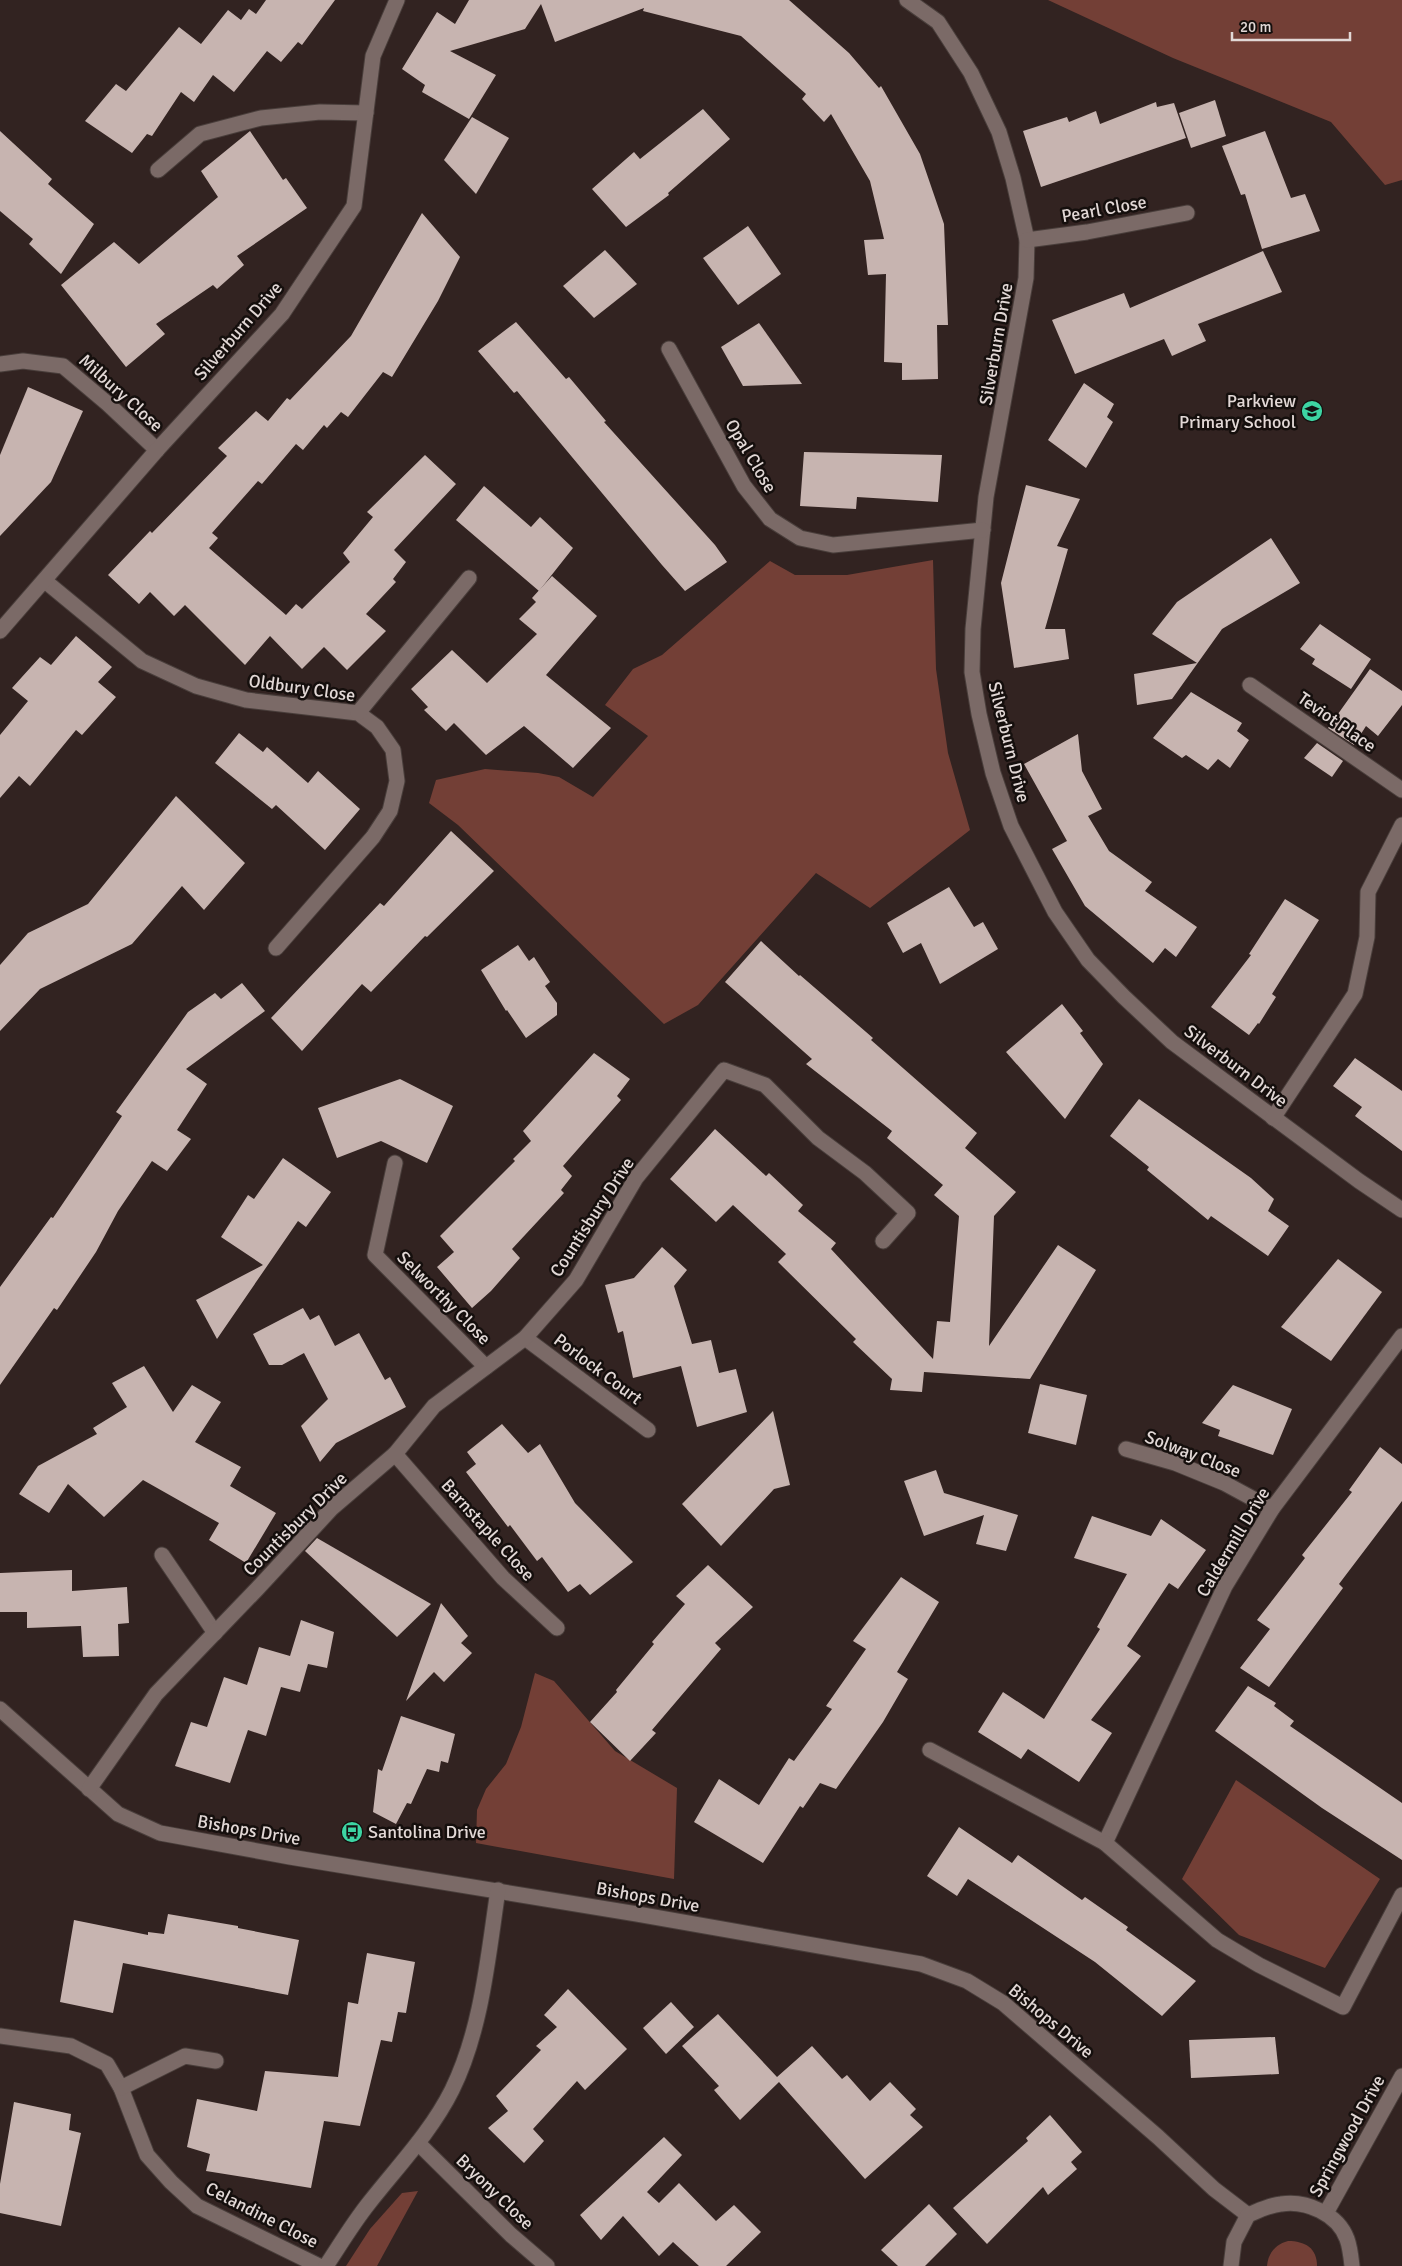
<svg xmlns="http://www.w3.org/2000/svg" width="1402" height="2266" viewBox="0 0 1402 2266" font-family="Signika,sans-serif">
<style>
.green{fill:#733f36}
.building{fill:#c7b4b0}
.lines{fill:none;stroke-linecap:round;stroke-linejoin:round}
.minor-casing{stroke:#493e3b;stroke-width:17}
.minor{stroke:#7b6a67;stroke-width:15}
.labels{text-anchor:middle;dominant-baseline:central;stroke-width:5;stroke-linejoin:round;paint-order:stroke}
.street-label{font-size:18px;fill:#e2d8d6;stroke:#150f0d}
.poi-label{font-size:18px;fill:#e2d8d6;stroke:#150f0d;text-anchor:end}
</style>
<rect width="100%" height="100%" fill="#322321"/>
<g class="green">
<polygon points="1048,0 1402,0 1402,180 1385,185 1331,122 1173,58"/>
<polygon points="933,560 936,669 948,753 970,830 870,908 816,873 698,1005 664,1024 458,825 429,803 436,780 485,769 538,773 559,777 593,797 648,736 605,705 633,669 662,655 770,561 795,575 847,575"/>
<polygon points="535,1673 554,1681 615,1751 677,1788 674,1879 476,1843 477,1810 486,1789 506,1764 521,1727"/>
<polygon points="1236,1780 1380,1879 1325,1968 1239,1935 1182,1879"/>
<polygon points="418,2191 377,2266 346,2266 370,2229 402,2193"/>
<path d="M1288 2241C1305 2241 1317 2248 1317 2266H1267C1268 2253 1276 2244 1288 2241Z"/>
</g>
<g class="building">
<polygon points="266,0 335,0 302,45 298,42 281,62 267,51 234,92 213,75 194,102 181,92 152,136 147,134 132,153 85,121 116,84 126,91 179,27 201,44 228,10 241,20 249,9 256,14"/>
<polygon points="469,0 789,0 849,53 879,88 881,86 920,154 944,224 948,325 937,325 938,379 902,380 902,363 884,362 886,274 868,275 864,240 884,239 870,181 831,114 824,122 802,99 806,94 741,36 643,11 644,8 555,42 541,4 525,29 450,51 496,75 469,119 422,92 425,85 402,69 437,12 455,24"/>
<polygon points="1215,100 1226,136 1191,148 1179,113"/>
<polygon points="1156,102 1157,107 1174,103 1186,138 1041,187 1023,131 1067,117 1069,122 1096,111 1100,124"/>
<polygon points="703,109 730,139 668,193 669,195 626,227 592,189 634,152 640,159"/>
<polygon points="472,117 509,138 476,194 444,160"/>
<polygon points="0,131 52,179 48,184 94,224 61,274 29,244 33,239 0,211"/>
<polygon points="250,131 283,180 286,178 307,208 237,256 244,265 217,289 213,285 156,324 165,334 126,367 61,285 114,242 139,264 218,197 201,171"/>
<polygon points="1265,131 1291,198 1305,194 1320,231 1262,249 1245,194 1241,195 1222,146"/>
<polygon points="422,213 460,257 438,301 392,377 383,372 348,417 341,412 327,428 324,425 303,450 296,444 262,484 258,481 212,533 218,538 209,548 286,615 296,604 302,609 350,562 343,553 373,517 367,512 425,455 456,484 394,550 406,562 393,579 396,582 366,614 386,631 347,670 324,647 302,669 270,636 245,665 185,605 174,616 150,592 139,604 108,575 150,531 152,533 227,456 218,448 256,411 268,421 287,398 290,400 351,336"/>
<polygon points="748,226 781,274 738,305 703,258"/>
<polygon points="605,250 637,284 594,318 563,286"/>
<polygon points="1263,251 1282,292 1198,324 1206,341 1172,356 1164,339 1075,374 1052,320 1124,293 1130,308"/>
<polygon points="516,322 566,379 569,377 606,421 604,422 715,545 727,562 685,591 662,565 517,391 514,393 478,351"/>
<polygon points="759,323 802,384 743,386 721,347"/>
<polygon points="1084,383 1114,404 1107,417 1113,422 1086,468 1048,440"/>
<polygon points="28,387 83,411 51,482 0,536 0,455"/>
<polygon points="804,452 942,455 938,502 857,497 856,509 800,506"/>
<polygon points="1026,485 1080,499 1057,546 1068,549 1045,629 1065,629 1069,659 1014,668 1001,583"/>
<polygon points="484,486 531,527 540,517 573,548 539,591 456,520"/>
<polygon points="1271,538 1300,583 1222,629 1172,699 1137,705 1134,674 1197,663 1152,634 1177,602"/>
<polygon points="552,576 597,616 546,675 611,728 573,768 524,726 486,755 454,723 446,731 424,710 428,707 411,689 452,650 487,683 537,634 519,619 536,602 532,598"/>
<polygon points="1320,624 1371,659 1351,689 1312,664 1315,659 1300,649"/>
<polygon points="76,636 112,667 98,682 116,697 82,735 76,730 30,786 19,776 0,798 0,735 28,701 12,688 40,657 51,665"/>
<polygon points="1370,669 1402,691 1402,705 1378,736 1366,726 1354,745 1328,728"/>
<polygon points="1191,692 1242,723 1237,731 1249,740 1230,768 1218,759 1208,770 1186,755 1182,758 1153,738"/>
<polygon points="239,733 263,752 267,747 308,783 318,771 360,809 325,850 276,805 272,809 215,763"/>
<polygon points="1078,734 1082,771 1102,809 1088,816 1109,851 1152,882 1145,891 1197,927 1176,957 1165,948 1153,963 1085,906 1052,849 1067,841 1024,764"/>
<polygon points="1317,743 1343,761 1332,777 1304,758"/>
<polygon points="176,796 245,863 204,910 182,886 132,944 40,989 0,1031 0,965 28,933 88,904"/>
<polygon points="451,831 494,871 427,937 425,936 371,992 362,984 302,1051 271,1018 380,903 384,906"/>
<polygon points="949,887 974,927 983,922 998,949 940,984 921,943 903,953 887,923"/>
<polygon points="1285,899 1319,920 1272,994 1276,997 1259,1024 1258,1023 1249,1035 1211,1007 1251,955 1249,954"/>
<polygon points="761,941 799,976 800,975 873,1038 871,1040 977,1133 965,1148 1016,1192 994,1216 989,1346 1058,1245 1096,1270 1030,1379 924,1372 922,1392 890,1390 892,1379 853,1342 856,1339 778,1262 786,1254 733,1205 716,1222 670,1179 715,1129 766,1176 769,1173 803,1205 798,1211 836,1243 831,1249 933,1359 937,1321 950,1322 959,1216 934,1195 943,1185 887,1138 892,1131 806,1064 812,1059 725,982"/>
<polygon points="518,945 529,961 534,957 550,982 545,986 557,1003 557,1015 526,1038 507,1010 506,1011 481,970"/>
<polygon points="242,983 265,1011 186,1069 207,1084 177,1130 191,1139 167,1171 152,1161 118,1211 96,1252 57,1310 54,1308 0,1385 0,1287 51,1217 53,1218 93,1159 122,1116 116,1112 188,1012 215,993 221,999"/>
<polygon points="1062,1004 1083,1031 1080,1033 1103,1064 1065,1119 1006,1052"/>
<polygon points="594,1053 630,1079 617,1096 621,1100 563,1166 572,1176 561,1190 564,1193 512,1249 520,1258 491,1291 472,1308 437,1267 454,1252 440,1236 515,1161 513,1159 531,1141 523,1131"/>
<polygon points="1355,1058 1402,1091 1402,1151 1355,1116 1362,1107 1333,1086"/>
<polygon points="400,1079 453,1106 427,1163 381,1141 337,1158 318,1108"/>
<polygon points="1139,1099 1251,1178 1274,1199 1268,1211 1289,1226 1268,1256 1211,1216 1208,1220 1147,1170 1149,1167 1110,1136"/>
<polygon points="283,1158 331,1192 306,1227 298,1221 217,1339 196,1300 263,1265 221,1237 248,1195 254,1199"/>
<polygon points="662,1247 687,1270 674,1286 692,1344 711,1340 719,1373 736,1369 747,1412 697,1427 681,1366 633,1378 623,1331 618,1333 605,1285 634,1278"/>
<polygon points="1338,1259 1382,1292 1331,1361 1281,1327"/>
<polygon points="303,1308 310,1320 319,1315 335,1346 359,1333 385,1380 390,1377 406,1407 336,1443 320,1462 301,1426 328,1399 304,1353 282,1365 269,1365 253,1334"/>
<polygon points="144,1366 173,1412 192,1385 221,1402 195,1442 241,1467 230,1486 276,1513 246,1563 209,1540 219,1523 143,1480 104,1517 68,1484 49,1513 19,1494 38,1466 97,1434 93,1428 127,1407 112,1383"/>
<polygon points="1040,1384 1087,1395 1076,1445 1028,1433"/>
<polygon points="1233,1385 1292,1409 1273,1455 1218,1436 1220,1430 1202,1423"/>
<polygon points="773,1411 790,1485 774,1489 721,1546 682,1504"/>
<polygon points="502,1424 528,1453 540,1444 575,1503 633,1562 590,1595 580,1584 568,1592 542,1557 537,1561 510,1525 508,1527 466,1472 476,1464 467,1452"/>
<polygon points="1380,1447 1402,1464 1402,1501 1339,1584 1343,1588 1269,1687 1240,1668 1270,1629 1257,1620 1305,1558 1302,1555 1352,1492 1349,1490"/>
<polygon points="936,1470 944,1493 1018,1515 1006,1551 976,1544 984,1515 924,1536 904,1481"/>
<polygon points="1092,1516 1151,1536 1161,1519 1206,1550 1178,1589 1169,1583 1127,1646 1141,1656 1091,1720 1112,1733 1079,1782 1028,1749 1021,1759 978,1732 1003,1692 1044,1719 1100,1629 1097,1627 1127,1574 1074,1558"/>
<polygon points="317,1538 431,1604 397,1637 305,1551"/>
<polygon points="708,1565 753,1607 715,1643 721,1649 652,1730 656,1733 630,1761 590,1722 617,1692 616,1690 654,1644 652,1642 685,1604 676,1596"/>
<polygon points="72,1570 72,1591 127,1587 129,1623 118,1624 119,1656 83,1657 81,1626 27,1628 27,1612 0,1612 0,1573"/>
<polygon points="901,1577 939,1602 897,1672 908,1679 883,1722 836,1789 820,1783 803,1808 800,1806 763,1863 694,1822 719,1779 759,1805 789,1758 794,1761 832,1709 826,1706 866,1649 853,1641"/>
<polygon points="441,1603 468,1636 461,1643 472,1653 444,1682 434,1672 406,1701"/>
<polygon points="301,1620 334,1632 327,1668 308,1664 300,1692 281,1687 266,1736 248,1730 230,1783 175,1766 191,1722 207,1727 224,1677 247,1685 259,1647 290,1656"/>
<polygon points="1248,1686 1276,1703 1274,1706 1294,1721 1290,1726 1402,1803 1402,1860 1322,1808 1215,1731"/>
<polygon points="401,1716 455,1734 448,1763 441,1761 439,1772 427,1769 411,1804 407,1803 396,1824 373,1812 378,1769 382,1771"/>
<polygon points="959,1827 1012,1863 1018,1855 1082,1900 1085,1897 1128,1927 1126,1930 1196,1981 1162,2016 1095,1962 968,1879 957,1896 927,1876"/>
<polygon points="168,1914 238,1926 238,1928 299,1940 288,1995 123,1963 113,2013 60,2002 74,1920 148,1935 148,1932 164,1934"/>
<polygon points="367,1953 415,1962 406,2013 398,2012 392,2042 381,2040 360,2126 324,2121 311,2188 206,2171 210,2154 187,2147 197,2099 257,2111 265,2071 338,2077 348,2002 358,2004"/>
<polygon points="568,1989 627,2049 585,2090 577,2081 533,2129 544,2141 524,2163 488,2128 508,2111 496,2096 541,2050 536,2046 557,2027 544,2015"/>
<polygon points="671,2002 694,2027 666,2054 643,2028"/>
<polygon points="718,2014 777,2077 812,2046 842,2079 847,2075 870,2101 890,2082 916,2109 910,2115 923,2127 865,2179 779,2082 740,2120 714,2090 719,2086 682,2046"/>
<polygon points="1275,2037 1279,2074 1191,2078 1189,2040"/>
<polygon points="14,2102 71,2114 69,2130 81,2133 61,2226 0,2213 0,2184"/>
<polygon points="1050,2115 1082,2152 1071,2162 1077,2169 1048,2195 1043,2187 987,2244 953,2208 1028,2141 1026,2138"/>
<polygon points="664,2137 682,2155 647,2192 659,2203 679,2183 716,2221 734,2205 761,2232 726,2266 699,2266 673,2242 659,2256 623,2216 601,2240 580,2215"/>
<polygon points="929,2204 957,2234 925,2266 898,2266 881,2250"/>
</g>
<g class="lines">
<g class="minor-casing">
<g id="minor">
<polyline points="907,0 938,22 971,73 999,132 1013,178 1027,240 1026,278 986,497 973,629 972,672 979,714 993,773 1011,826 1055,912 1088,960 1124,997 1172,1042 1359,1181 1402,1210"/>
<polyline points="158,170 200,134 261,118 320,112 366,113"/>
<polyline points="1027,240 1087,232 1187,213"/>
<polyline points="669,349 744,486 770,519 800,538 833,545 983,530"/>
<polyline points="0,364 23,361 63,366 108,404 157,450"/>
<polyline points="45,581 142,661 196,686 246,700 358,713 377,727 393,750 397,781 390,811 373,837 276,948"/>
<polyline points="0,631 157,450 282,314 354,206 373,56 397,0"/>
<polyline points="1250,685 1402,790"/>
<polyline points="358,713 469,578"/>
<polyline points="1273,1118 1355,994 1367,937 1368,892 1402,825"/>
<polyline points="395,1163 375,1255 486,1367"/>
<polyline points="525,1338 648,1430"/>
<polyline points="1126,1449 1175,1463 1224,1483 1272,1509"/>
<polyline points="395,1454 503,1578 557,1628"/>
<polyline points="162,1555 215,1633"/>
<polyline points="0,1709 118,1814 160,1833 290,1857 637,1914 921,1964 967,1981 1003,2003 1158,2137 1214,2189 1248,2215"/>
<polyline points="930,1750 1105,1843 1225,1586 1272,1509 1402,1336"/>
<polyline points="89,1789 156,1694 257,1589 332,1508 395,1454 434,1406 525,1338 576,1280 636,1178 724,1070 765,1085 818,1138 865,1173 908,1213 883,1241"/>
<polyline points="1105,1843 1217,1940 1259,1965 1343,2007 1402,1895"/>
<polyline points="0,2036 71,2046 107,2064 121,2088 147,2155 171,2182 197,2206 319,2266"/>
<polyline points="121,2088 185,2056 216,2061"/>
<polyline points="418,2143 511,2235 547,2266"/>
<polyline points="1326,2213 1402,2076"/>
<path d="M326 2266C340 2245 353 2223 369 2203 398 2166 431 2132 452 2090 482 2029 488 1956 498 1890"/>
<path d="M1231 2266 1234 2242 1248 2215C1258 2211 1269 2205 1281 2204 1306 2200 1338 2214 1347 2239 1350 2247 1351 2257 1352 2266"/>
</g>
</g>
<use href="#minor" class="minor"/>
</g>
<defs>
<g id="school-disc" transform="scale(1.125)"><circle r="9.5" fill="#3dd4a3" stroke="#150f0d"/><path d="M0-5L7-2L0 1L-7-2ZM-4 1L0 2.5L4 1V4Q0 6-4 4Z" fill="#111"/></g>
<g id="bus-disc" transform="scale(1.125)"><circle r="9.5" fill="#3dd4a3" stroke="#150f0d"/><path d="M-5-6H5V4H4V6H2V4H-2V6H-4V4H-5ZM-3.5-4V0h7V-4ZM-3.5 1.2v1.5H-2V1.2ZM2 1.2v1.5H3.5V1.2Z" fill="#111"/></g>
</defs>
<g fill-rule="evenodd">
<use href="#school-disc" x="1312" y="411"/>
<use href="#bus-disc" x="352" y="1832"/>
</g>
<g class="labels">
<g class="street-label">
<text transform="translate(1104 209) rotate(-10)">Pearl Close</text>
<text transform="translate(238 331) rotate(-49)">Silverburn Drive</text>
<text transform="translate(996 344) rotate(-80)">Silverburn Drive</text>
<text transform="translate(121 393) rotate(42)">Milbury Close</text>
<text transform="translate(751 456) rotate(59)">Opal Close</text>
<text transform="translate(302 688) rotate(8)">Oldbury Close</text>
<text transform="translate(1337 722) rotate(35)">Teviot Place</text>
<text transform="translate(1009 742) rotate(76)">Silverburn Drive</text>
<text transform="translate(1236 1066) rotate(37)">Silverburn Drive</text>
<text transform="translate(592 1217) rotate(-57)">Countisbury Drive</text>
<text transform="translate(444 1298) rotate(45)">Selworthy Close</text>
<text transform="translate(598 1369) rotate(37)">Porlock Court</text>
<text transform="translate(1193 1454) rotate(21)">Solway Close</text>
<text transform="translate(295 1524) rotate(-45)">Countisbury Drive</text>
<text transform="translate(488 1530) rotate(48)">Barnstaple Close</text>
<text transform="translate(1233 1542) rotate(-59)">Caldermill Drive</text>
<text transform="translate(249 1830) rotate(10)">Bishops Drive</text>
<text transform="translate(648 1897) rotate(10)">Bishops Drive</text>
<text transform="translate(1051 2021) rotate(40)">Bishops Drive</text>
<text transform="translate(1347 2136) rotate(-61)">Springwood Drive</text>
<text transform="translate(495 2192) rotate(44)">Bryony Close</text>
<text transform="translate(262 2215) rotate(27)">Celandine Close</text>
</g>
<g class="poi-label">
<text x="1296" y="401">Parkview<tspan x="1296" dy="21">Primary School</tspan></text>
<text x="368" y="1832" text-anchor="start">Santolina Drive</text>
</g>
</g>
<path d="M1232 32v8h118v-8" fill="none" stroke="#e2d8d6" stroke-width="2.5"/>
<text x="1240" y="32" font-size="15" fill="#e2d8d6" stroke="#150f0d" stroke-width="4" paint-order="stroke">20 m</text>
</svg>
